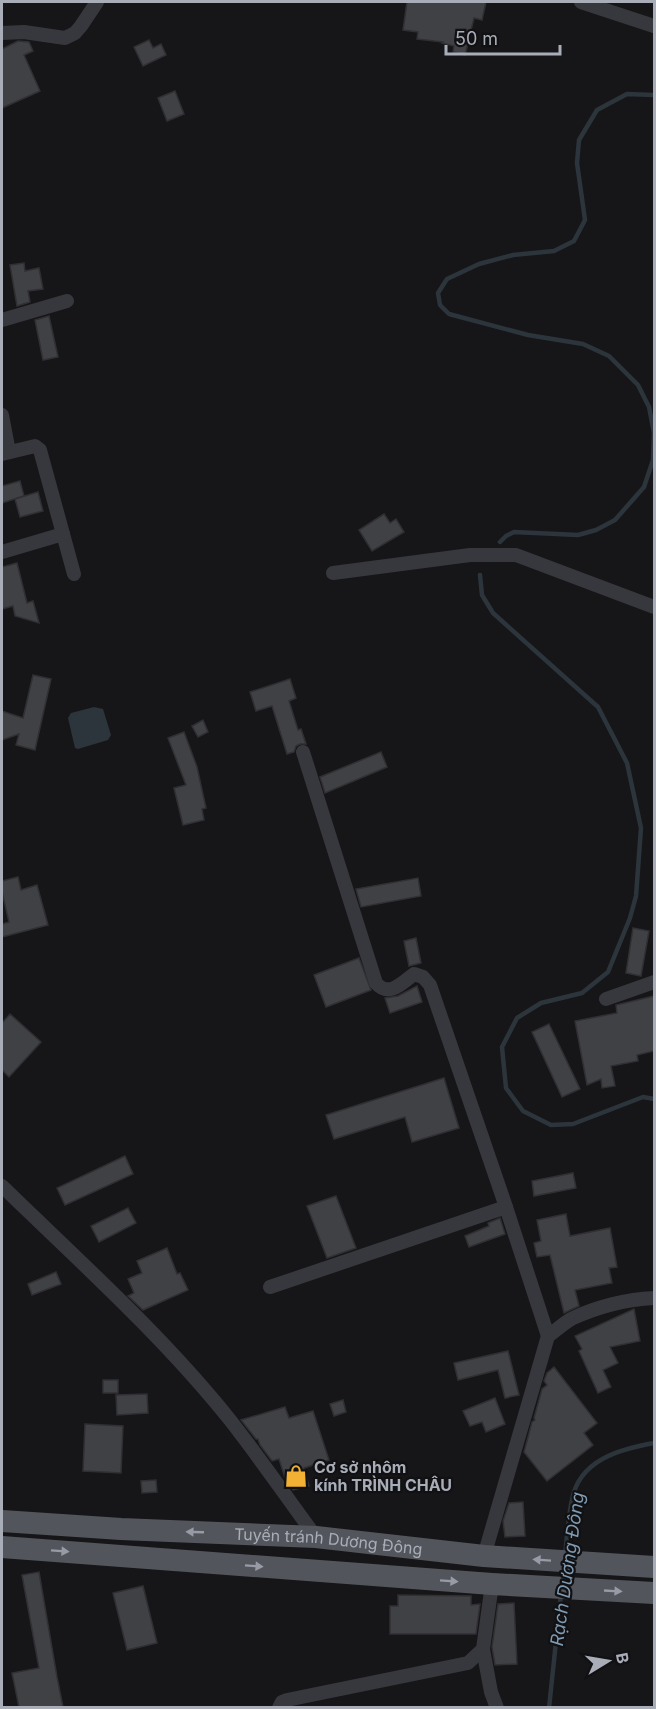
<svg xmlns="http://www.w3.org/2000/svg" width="656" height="1709" viewBox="0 0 656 1709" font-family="Inter,sans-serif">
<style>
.water{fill:#2c353c}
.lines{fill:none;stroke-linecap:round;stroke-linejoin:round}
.stream{stroke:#2c353c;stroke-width:4.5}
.building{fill:#404145;stroke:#303034;stroke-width:1.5}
.street{stroke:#37383d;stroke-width:14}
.primary{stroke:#53555c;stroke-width:22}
.oneway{fill:#979ba6}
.labels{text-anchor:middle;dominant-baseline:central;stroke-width:4.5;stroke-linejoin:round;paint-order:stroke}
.poi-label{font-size:16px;font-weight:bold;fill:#a8adb8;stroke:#111113;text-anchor:start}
.street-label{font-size:16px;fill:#a8adb8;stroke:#111113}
.water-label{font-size:18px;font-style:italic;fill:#7f9bb3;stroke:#111113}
</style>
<rect width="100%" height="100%" fill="#161618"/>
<polygon class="water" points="94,707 103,709 111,735 108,740 78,749 75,748 68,718 71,713"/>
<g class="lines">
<g class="stream">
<polyline points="500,542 506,536 514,532 578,535 596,530 615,520 644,487 653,460 654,433 649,407 638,385 609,356 583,344 528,335 449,314 440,305 438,293 447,279 479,264 513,255 554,251 574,241 585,220 577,163 579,140 597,110 627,94 654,95"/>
<polyline points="480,575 482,595 493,613 598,707 627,763 641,828 636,896 630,918 608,972 582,993 541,1003 517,1018 502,1047 506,1088 523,1111 551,1125 573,1124 643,1097 654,1099"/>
<path d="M565 1556C567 1537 568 1518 572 1500 579 1460 620 1449 654 1443"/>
<polyline points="549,1708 561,1594"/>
</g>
</g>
<g class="building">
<polygon points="407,2 486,2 482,20 474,18 465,55 453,52 454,46 442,43 443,42 417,39 418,32 403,30"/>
<polygon points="149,40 153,48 161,44 166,55 143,66 134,47"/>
<polygon points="18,41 29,42 33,51 24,55 40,91 2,108 2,49"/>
<polygon points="175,91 184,114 167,121 158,98"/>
<polygon points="24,263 25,271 39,268 43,289 28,291 30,302 17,306 10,265"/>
<polygon points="49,316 58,357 43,360 35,320"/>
<polygon points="20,481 24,496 2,503 2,486"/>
<polygon points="38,492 43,511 20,517 15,499"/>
<polygon points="384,514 390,523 396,519 404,532 372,551 359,530"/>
<polygon points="17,563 27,603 33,601 39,623 15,616 13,606 2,609 2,567"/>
<polygon points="33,675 51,679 35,750 16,745 19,734 2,740 2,711 23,718"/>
<polygon points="290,679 296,698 289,701 298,730 301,729 306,744 300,744 296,746 294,752 287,754 272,706 256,711 250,692"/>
<polygon points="203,720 208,732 198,737 192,726"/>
<polygon points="184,732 197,767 206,808 202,809 204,820 183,825 174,788 186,785 168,738"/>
<polygon points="381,752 387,767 325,793 320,777"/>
<polygon points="18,877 21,890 37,885 48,925 2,937 2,924 9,922 2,892 2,881"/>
<polygon points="418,878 421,896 361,907 356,889"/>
<polygon points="633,928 649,931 641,976 626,973"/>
<polygon points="416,938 421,963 409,966 404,941"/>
<polygon points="359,958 371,990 326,1007 314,975"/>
<polygon points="417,986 422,1002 390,1013 385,998 398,996"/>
<polygon points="654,996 654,1051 637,1055 638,1061 611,1066 615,1086 602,1088 601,1079 587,1085 575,1021 617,1013 616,1005"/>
<polygon points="10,1014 41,1042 9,1077 2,1070 2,1023"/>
<polygon points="549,1024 580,1089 562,1097 532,1032"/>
<polygon points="444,1078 459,1128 412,1142 405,1117 334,1139 326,1115"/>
<polygon points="125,1156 133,1174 65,1205 57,1188"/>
<polygon points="573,1173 576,1188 534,1196 532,1181"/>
<polygon points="336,1196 356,1248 327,1258 307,1206"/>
<polygon points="128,1208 136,1223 99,1242 91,1226"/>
<polygon points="566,1214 570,1236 610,1228 617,1267 609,1268 612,1283 575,1290 579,1306 564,1313 550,1255 537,1257 534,1243 541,1241 537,1220"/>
<polygon points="500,1218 505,1234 469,1247 465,1236 489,1226 488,1223"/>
<polygon points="167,1248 177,1274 180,1273 188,1290 143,1310 128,1296 134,1293 128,1279 142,1273 137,1261"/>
<polygon points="56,1272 61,1284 32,1295 28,1284"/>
<polygon points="634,1309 640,1341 610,1347 618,1363 603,1370 611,1387 598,1393 579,1351 582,1349 575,1336"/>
<polygon points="508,1351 519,1395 505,1398 498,1370 458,1380 454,1363"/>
<polygon points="554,1367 597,1423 584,1433 593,1445 547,1481 524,1452 532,1422 535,1420 534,1418 542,1389 547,1385 544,1381 547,1373"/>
<rect x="103" y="1380" width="15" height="13"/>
<polygon points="147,1394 148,1413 117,1415 116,1395"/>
<polygon points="495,1398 505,1424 486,1432 482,1422 470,1426 463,1411"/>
<polygon points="343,1400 346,1412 334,1416 330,1404"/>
<polygon points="285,1407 289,1418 313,1411 329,1460 304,1468 309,1486 293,1490 285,1478 279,1459 272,1461 260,1445 258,1439 256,1439 241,1420"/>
<polygon points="85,1424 123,1426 121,1473 83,1471"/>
<polygon points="156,1480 157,1492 142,1493 141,1481"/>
<polygon points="523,1502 525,1536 505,1537 503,1521 509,1503"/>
<polygon points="39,1572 57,1677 63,1707 19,1707 12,1673 39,1668 22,1575"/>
<polygon points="143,1586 157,1643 127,1650 113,1593"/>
<polygon points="398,1595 471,1596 471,1605 480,1604 476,1634 390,1634 390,1606 398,1606"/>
<polygon points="514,1603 517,1664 495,1665 492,1647 498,1604"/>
</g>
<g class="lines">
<g class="street">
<polyline points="581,2 654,26"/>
<polyline points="2,33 24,32 65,38 75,33 81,26 97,2"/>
<polyline points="2,320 67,301"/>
<polyline points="2,415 9,452"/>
<polyline points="2,454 35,446 40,450 74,574"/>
<polyline points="2,552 63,534"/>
<polyline points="333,573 470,555 516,555 654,607"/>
<path d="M303 752 376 983C389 998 402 983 414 974L423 977 430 985 506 1207 548 1336"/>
<polyline points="606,999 654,982"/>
<path d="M2 1186C79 1261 162 1335 230 1420 260 1458 287 1498 316 1537"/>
<polyline points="270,1287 506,1207"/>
<path d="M484 1556 548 1336C555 1331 563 1324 571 1319 596 1307 627 1299 654 1298"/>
<polyline points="483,1649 491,1692 497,1708"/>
<polyline points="279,1708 282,1702 287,1700 468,1663 483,1649 492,1584"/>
</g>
<g class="primary">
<path id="s1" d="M2 1521 121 1529 316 1537 484 1556 654 1567"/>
<polyline points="2,1547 492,1584 654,1593"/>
</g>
</g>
<defs><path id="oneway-solid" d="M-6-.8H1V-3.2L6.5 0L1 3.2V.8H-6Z" transform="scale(1.5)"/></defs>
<g class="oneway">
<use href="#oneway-solid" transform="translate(195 1532) rotate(-178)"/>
<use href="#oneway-solid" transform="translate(60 1551) rotate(4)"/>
<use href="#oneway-solid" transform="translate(542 1560) rotate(-176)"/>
<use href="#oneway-solid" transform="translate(254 1566) rotate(4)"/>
<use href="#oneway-solid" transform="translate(449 1581) rotate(4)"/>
<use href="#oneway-solid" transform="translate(613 1591) rotate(3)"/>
</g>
<defs>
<g id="shop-bare" transform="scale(1.8)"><path d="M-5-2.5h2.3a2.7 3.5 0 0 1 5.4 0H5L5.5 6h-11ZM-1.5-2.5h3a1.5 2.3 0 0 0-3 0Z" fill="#f2b134" stroke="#111113" stroke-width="2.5" paint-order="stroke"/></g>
</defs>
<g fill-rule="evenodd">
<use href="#shop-bare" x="296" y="1476"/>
</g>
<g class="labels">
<g class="poi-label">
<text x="314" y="1467">Cơ sở nhôm<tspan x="314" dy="18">kính TRÌNH CHÂU</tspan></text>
</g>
<g class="street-label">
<text stroke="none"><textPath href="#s1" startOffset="327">Tuyến tránh Dương Đông</textPath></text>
</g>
<g class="water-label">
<text transform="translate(567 1569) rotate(-82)">Rạch Dương Đông</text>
</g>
</g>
<rect width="656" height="1709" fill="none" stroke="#a8adb8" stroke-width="6"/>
<g transform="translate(608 1661) rotate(79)" stroke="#111113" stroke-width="4.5" paint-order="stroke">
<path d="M0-4.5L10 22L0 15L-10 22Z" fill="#a8adb8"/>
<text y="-9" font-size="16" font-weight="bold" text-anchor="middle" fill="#a8adb8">B</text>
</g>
<path d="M446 45v9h114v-9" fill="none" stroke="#a8adb8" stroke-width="3"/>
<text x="455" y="45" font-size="18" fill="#a8adb8" stroke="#111113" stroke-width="4.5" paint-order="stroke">50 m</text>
</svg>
